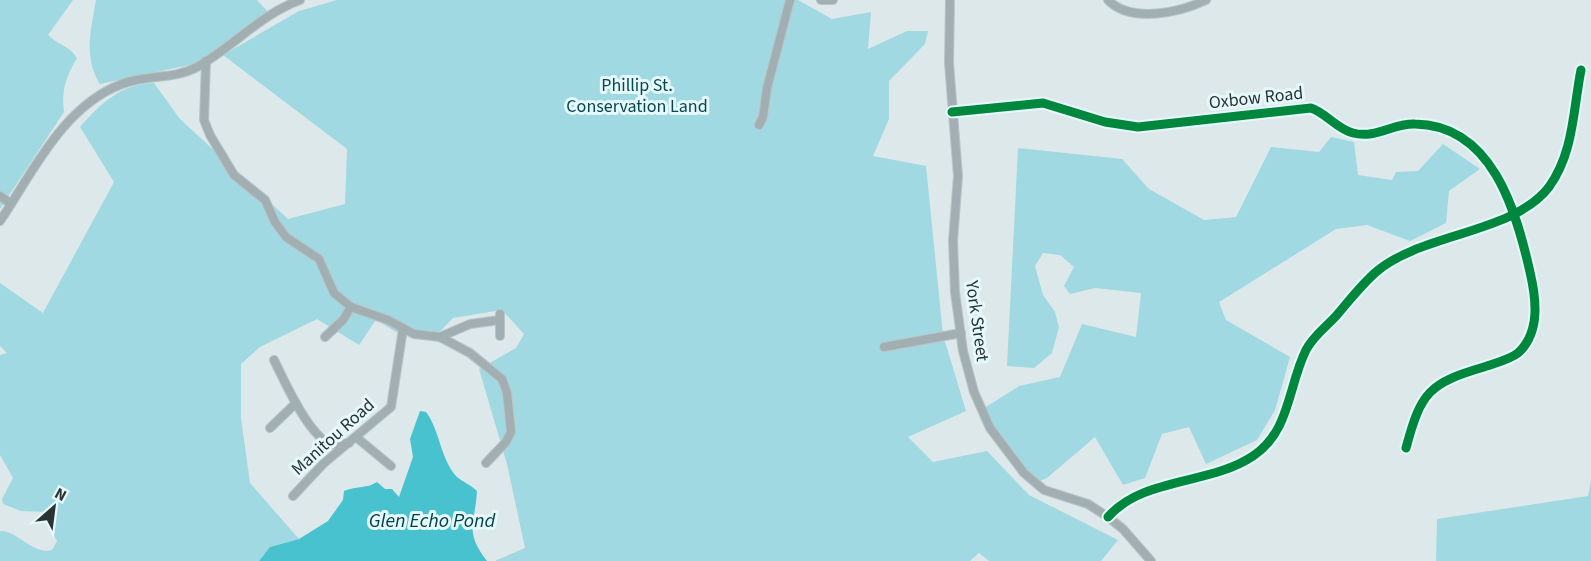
<svg xmlns="http://www.w3.org/2000/svg" width="1591" height="561" viewBox="0 0 1591 561" font-family="'Source Sans 3',sans-serif">
<style>
.green{fill:#a0d9e1}
.water{fill:#47c2ce}
.lines{fill:none;stroke-linecap:round;stroke-linejoin:round}
.minor-casing{stroke:#bac3c5;stroke-width:10}
.minor{stroke:#a1afb2;stroke-width:8}
.cycleway-casing{stroke:#e5f9fc;stroke-width:13}
.cycleway{stroke:#00873e;stroke-width:9}
.labels{text-anchor:middle;dominant-baseline:central;stroke-width:6;stroke-linejoin:round;paint-order:stroke}
.park-label{font-size:18px;fill:#08474e;stroke:#e5f9fc}
.street-label{font-size:18px;fill:#2b3233;stroke:#e5f9fc}
.water-label{font-size:20px;font-style:italic;fill:#004047;stroke:#e5f9fc}
</style>
<rect width="100%" height="100%" fill="#dde8ea"/>
<g class="green">
<path d="M0 0H73L48 35C58 45 70 46 77 58 66 77 61 90 64 112L0 209Z"/>
<path d="M96 0H257L269 13 194 64 100 84C83 57 91 30 96 0Z"/>
<path d="M337 0H798L832 19 871 12 868 49 907 31H928L925 44 889 81V119L873 156 926 166 943 335 966 411 908 437 933 462 987 451 1029 495 1118 540 1101 561H989L979 553 970 561H495L525 548 507 464 479 369 516 348 524 334 502 310 453 318 432 340 398 333 376 320 359 345 317 319 260 347 241 364V418L250 483 299 539 270 547 259 561H0V531C19 531 32 555 52 550L57 541 50 528 47 512 21 511 3 504 2 499 13 478 0 455V355L7 353 0 346V283L43 313 114 182 80 127C100 104 122 83 154 83L180 119 288 219 345 204 347 149 223 55 299 11Z"/>
<polygon points="1331,137 1354,142 1358,175 1392,180 1396,172 1418,171 1443,144 1480,169 1449,191 1446,223 1410,241 1367,225 1336,229 1219,302 1226,320 1290,357 1275,410 1257,440 1206,464 1189,427 1162,434 1145,478 1123,485 1095,437 1047,478 1035,483 981,410 1019,386 1060,377 1082,324 1136,337 1141,293 1095,288 1070,294 1064,286 1074,267 1060,255 1043,253 1035,266 1043,295 1055,312 1059,327 1052,353 1034,368 1007,366 1018,148 1122,159 1149,189 1204,220 1236,217 1271,147 1319,152"/>
<polygon points="1591,481 1591,561 1436,561 1437,519 1588,496"/>
</g>
<path class="water" d="M420 411 426 412C440 430 440 459 457 477 463 482 471 485 477 491 475 525 464 531 487 561H259L270 547 299 539 328 521 343 500 344 491C355 486 366 489 377 482L385 489H392L399 497 413 457 410 439Z"/>
<g class="lines">
<g class="minor-casing">
<g id="minor">
<polyline points="821,0 833,0"/>
<polyline points="950,0 949,63 958,176 953,241 955,292 963,351 974,392 990,428 1024,473 1044,490 1088,504 1108,517 1123,529 1151,561"/>
<path d="M1108 0C1131 24 1181 12 1206 0"/>
<polyline points="206,61 204,120 210,135 234,175 265,200 275,222 286,237 319,259 334,293 351,307 388,320 414,334 440,337 470,353 502,379 507,393 511,432 506,442 486,463"/>
<path d="M952 112 1043 103 1105 122 1138 127 1311 108C1326 113 1337 129 1353 133 1376 139 1393 123 1415 124 1492 125 1516 210 1530 272 1536 298 1541 332 1518 353 1509 360 1495 363 1484 367 1429 383 1421 392 1406 448"/>
<polyline points="759,125 763,117 767,88 790,0"/>
<polyline points="0,196 11,204"/>
<path d="M0 221C33 172 63 106 122 84 147 74 173 80 197 67 233 47 261 14 300 0"/>
<polyline points="500,314 500,336"/>
<polyline points="325,337 343,320 351,307"/>
<polyline points="440,337 470,324 500,320"/>
<polyline points="884,347 961,333"/>
<path d="M274 360C284 380 309 437 331 444 337 445 343 444 349 443"/>
<polyline points="270,428 296,403"/>
<polyline points="356,437 391,466"/>
<polyline points="293,496 323,464 391,407 403,329"/>
<path d="M1108 517C1143 477 1210 485 1253 456 1290 432 1288 386 1306 350 1313 336 1326 327 1336 316 1349 301 1361 285 1376 272 1421 233 1513 234 1549 187 1574 152 1573 110 1581 70"/>
</g>
</g>
<use href="#minor" class="minor"/>
<g class="cycleway-casing">
<g id="cycleway">
<path d="M952 112 1043 103 1105 122 1138 127 1311 108C1326 113 1337 129 1353 133 1376 139 1393 123 1415 124 1492 125 1516 210 1530 272 1536 298 1541 332 1518 353 1509 360 1495 363 1484 367 1429 383 1421 392 1406 448"/>
<path d="M1108 517C1143 477 1210 485 1253 456 1290 432 1288 386 1306 350 1313 336 1326 327 1336 316 1349 301 1361 285 1376 272 1421 233 1513 234 1549 187 1574 152 1573 110 1581 70"/>
</g>
</g>
<use href="#cycleway" class="cycleway"/>
</g>
<g class="labels">
<g class="park-label">
<text x="637" y="85">Phillip St.<tspan x="637" dy="21">Conservation Land</tspan></text>
</g>
<g class="street-label">
<text transform="translate(1256 98) rotate(-6)">Oxbow Road</text>
<text transform="translate(977 321) rotate(82)">York Street</text>
<text transform="translate(333 437) rotate(-42)">Manitou Road</text>
</g>
<g class="water-label">
<text x="432" y="521">Glen Echo Pond</text>
</g>
</g>
<g transform="translate(54 507) rotate(28)" stroke="#e5f9fc" stroke-width="4.5" paint-order="stroke">
<path d="M0-4.5L10 22L0 15L-10 22Z" fill="#2b3233"/>
<text y="-9" font-size="16" font-weight="bold" text-anchor="middle" fill="#2b3233">N</text>
</g>
</svg>
